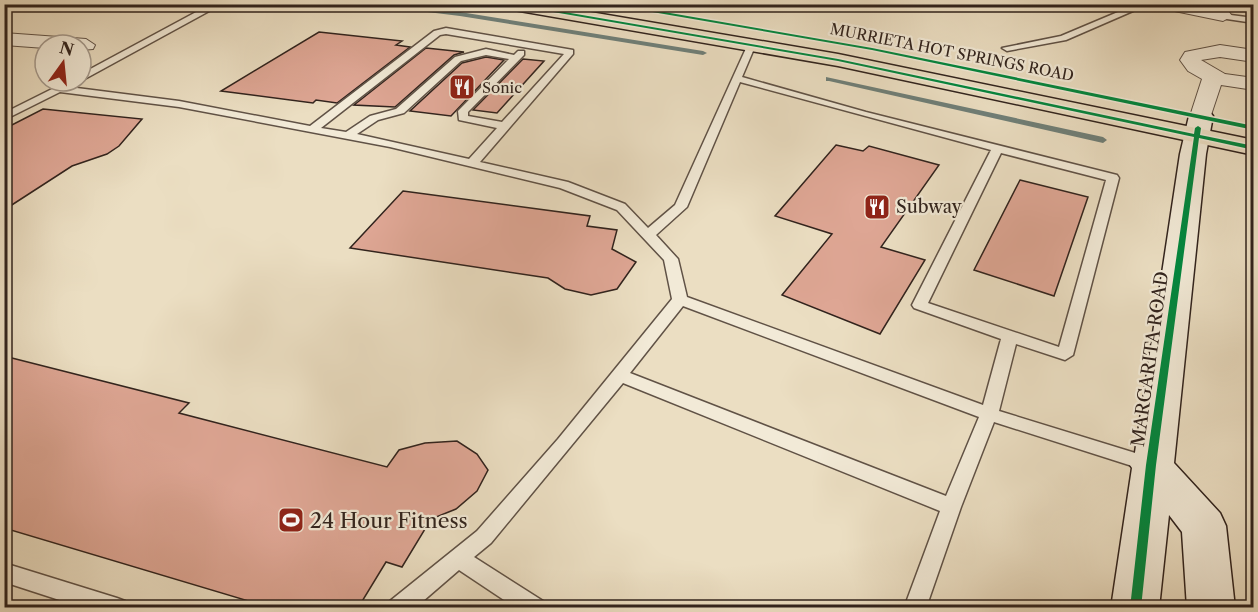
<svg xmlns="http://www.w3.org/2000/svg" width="1258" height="612" viewBox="0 0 1258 612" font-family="'Libre Caslon Text',serif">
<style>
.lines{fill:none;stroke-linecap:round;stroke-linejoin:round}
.stream{fill:#6f7f78;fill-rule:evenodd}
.building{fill:#dea694;stroke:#31231d;stroke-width:1.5}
.service-casing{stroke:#605246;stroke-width:3}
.minor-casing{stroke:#605246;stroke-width:2}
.secondary-casing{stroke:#31231d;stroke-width:3}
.primary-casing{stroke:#31231d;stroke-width:3}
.service{fill:#f2ead7;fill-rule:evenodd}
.minor{fill:#f2ead7;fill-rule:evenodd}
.secondary{fill:#f2ead7;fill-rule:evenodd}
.primary{fill:#ebdec2;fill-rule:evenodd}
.cycleway-casing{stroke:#f2ead7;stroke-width:3}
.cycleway{fill:#00873e;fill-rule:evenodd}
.labels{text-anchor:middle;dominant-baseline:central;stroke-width:4.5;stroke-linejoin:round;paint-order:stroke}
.far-street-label{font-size:15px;fill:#31231d;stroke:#f2ead7}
.far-poi-label{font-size:15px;fill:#31231d;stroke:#f2ead7;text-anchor:start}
.poi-label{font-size:18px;fill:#31231d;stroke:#f2ead7;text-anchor:start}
.street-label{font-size:18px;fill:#31231d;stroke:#f2ead7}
.near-poi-label{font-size:21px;fill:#31231d;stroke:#f2ead7;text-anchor:start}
</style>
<rect width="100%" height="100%" fill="#ebdec2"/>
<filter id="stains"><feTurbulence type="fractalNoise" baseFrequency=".00333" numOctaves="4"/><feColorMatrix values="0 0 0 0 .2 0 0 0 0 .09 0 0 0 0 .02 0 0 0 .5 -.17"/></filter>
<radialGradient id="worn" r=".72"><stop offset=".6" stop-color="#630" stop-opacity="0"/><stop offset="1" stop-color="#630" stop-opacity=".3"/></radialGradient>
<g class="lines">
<g class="stream">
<polygon points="362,4 388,4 460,12 703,51 707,53 703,55 460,16"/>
<polygon points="826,77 1103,137 1107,140 1103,143 829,81 826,81"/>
</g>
</g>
<g class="building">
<polygon points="319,32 402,41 396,45 410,47 337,103 316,100 313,103 221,91"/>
<polygon points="426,48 464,52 454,55 395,107 354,105"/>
<polygon points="486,57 504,60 451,116 410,111 462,63"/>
<polygon points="523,59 544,61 497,113 473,110"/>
<polygon points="43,109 142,119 119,146 107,154 72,166 4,210 4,129"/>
<polygon points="836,145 863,151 869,146 939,165 881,247 925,260 880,334 782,295 832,234 775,216"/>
<polygon points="1020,180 1088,197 1054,296 974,270"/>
<polygon points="403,191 590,216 587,226 617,230 612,249 636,262 617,289 591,295 565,289 548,278 350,248"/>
<polygon points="4,356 189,403 179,413 387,467 399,450 425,443 457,441 477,454 488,470 477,491 456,509 431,519 402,567 386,562 358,608 272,608 4,528"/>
</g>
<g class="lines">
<g class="service-casing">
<g id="service">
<polygon points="211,4 222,4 81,81 81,74"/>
<polygon points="1137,4 1149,4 1066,40 1007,51 1002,48 1061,36"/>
<polygon points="1223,14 1254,18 1254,23 1220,18 1219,16"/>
<path d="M446 28 573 50V54L480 162 568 182 625 204 648 228 675 205 748 44 752 41 756 44 742 77 866 112 1117 175 1119 178 1073 355 1065 360 1016 344 999 411 1158 460 1160 465 1158 470 1151 472 994 422 961 507 926 608H904L940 511 623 383 491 543 474 557 543 601 546 608H516L459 570 415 608H387L390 601 477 531 558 439 672 299 664 260 617 210 560 188 390 147 179 107 60 92 4 120V113L68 81 73 84 69 87 179 101 310 126 434 31ZM446 34 564 54 502 122 468 116V112L524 55V51H518L514 55 486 49 455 57 396 109 370 116 346 132 321 128 440 35ZM486 55 509 59 458 111 459 120 497 128 469 159 357 134 378 120 404 113 461 61ZM740 82 991 150 912 305 914 308 1001 339 983 405 687 297 678 259 656 235 687 207ZM1001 153 1106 180 1059 347 928 303ZM683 306 979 417 946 496 630 373Z"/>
<polygon points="4,563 117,598 125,601 128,608 84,608 4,582"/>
</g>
</g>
<g class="minor-casing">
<g id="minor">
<polygon points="1158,4 1193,4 1229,12 1232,16 1223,21 1160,8"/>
<polygon points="4,33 86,39 95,45 93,49 81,50 81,45 45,45 45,48 4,45"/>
<polygon points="1220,45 1254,50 1254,62 1220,57 1201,60 1225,74 1254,78 1254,90 1221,85 1209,121 1193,121 1190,116 1202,79 1188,71 1180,60 1185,52"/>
</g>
</g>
<g class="secondary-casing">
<polygon id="secondary" points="1201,109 1209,111 1213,116 1206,154 1174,463 1220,513 1226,526 1235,608 1187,608 1182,532 1169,515 1159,608 1111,608 1132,468 1130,465 1134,459 1180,154 1189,116 1193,111"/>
</g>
<g class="primary-casing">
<polygon id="primary" points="500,4 543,4 838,54 1254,140 1254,155 838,66 508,9"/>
</g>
<use href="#service" class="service"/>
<use href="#minor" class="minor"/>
<use href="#secondary" class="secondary"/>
<use href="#primary" class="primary"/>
<g class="cycleway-casing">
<g id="cycleway">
<polygon points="506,4 518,4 838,59 1194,134 1195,128 1198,126 1201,128 1200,135 1254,146 1254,150 1199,138 1156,465 1141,608 1130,608 1146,465 1194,137 838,61"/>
<polygon points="618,4 872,48 1254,126 1254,130 872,50 606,4"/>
</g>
</g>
<use href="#cycleway" class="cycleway"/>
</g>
<defs>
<g id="restaurant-square" transform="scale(1.35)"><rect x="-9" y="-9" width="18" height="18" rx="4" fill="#8f2418" stroke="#f2ead7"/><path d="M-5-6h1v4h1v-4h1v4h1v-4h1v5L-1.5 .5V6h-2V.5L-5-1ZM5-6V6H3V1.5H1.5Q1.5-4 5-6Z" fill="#fff"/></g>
<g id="stadium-square" transform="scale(1.35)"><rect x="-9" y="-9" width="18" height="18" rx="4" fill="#8f2418" stroke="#f2ead7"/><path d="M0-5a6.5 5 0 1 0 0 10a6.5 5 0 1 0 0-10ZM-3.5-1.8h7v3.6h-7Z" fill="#fff"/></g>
</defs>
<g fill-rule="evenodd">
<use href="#restaurant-square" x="462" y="87"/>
<use href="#restaurant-square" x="877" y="207"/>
<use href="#stadium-square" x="291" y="520"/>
</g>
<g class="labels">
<g class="far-street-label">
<text transform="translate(952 52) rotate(11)">MURRIETA HOT SPRINGS ROAD</text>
</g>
<g class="far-poi-label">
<text x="482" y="87">Sonic</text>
</g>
<g class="poi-label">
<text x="896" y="207">Subway</text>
</g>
<g class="street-label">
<text transform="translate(1150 359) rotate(-82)">MARGARITA ROAD</text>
</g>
<g class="near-poi-label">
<text x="310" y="520">24 Hour Fitness</text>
</g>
</g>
<rect width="1258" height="612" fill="none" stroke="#ebdec2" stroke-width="24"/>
<rect x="6" y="6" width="1246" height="600" fill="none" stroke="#31231d" stroke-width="3"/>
<rect x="12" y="12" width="1234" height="588" fill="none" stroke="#31231d" stroke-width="1.5"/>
<g transform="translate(63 63) rotate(15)"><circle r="28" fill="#f2ead7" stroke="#a59a8d" stroke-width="1.5"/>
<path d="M0-4.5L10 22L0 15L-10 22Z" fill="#8f2418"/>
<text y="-9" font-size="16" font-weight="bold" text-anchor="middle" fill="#31231d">N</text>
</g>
<rect width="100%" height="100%" filter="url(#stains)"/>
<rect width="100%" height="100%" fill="url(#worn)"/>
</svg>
